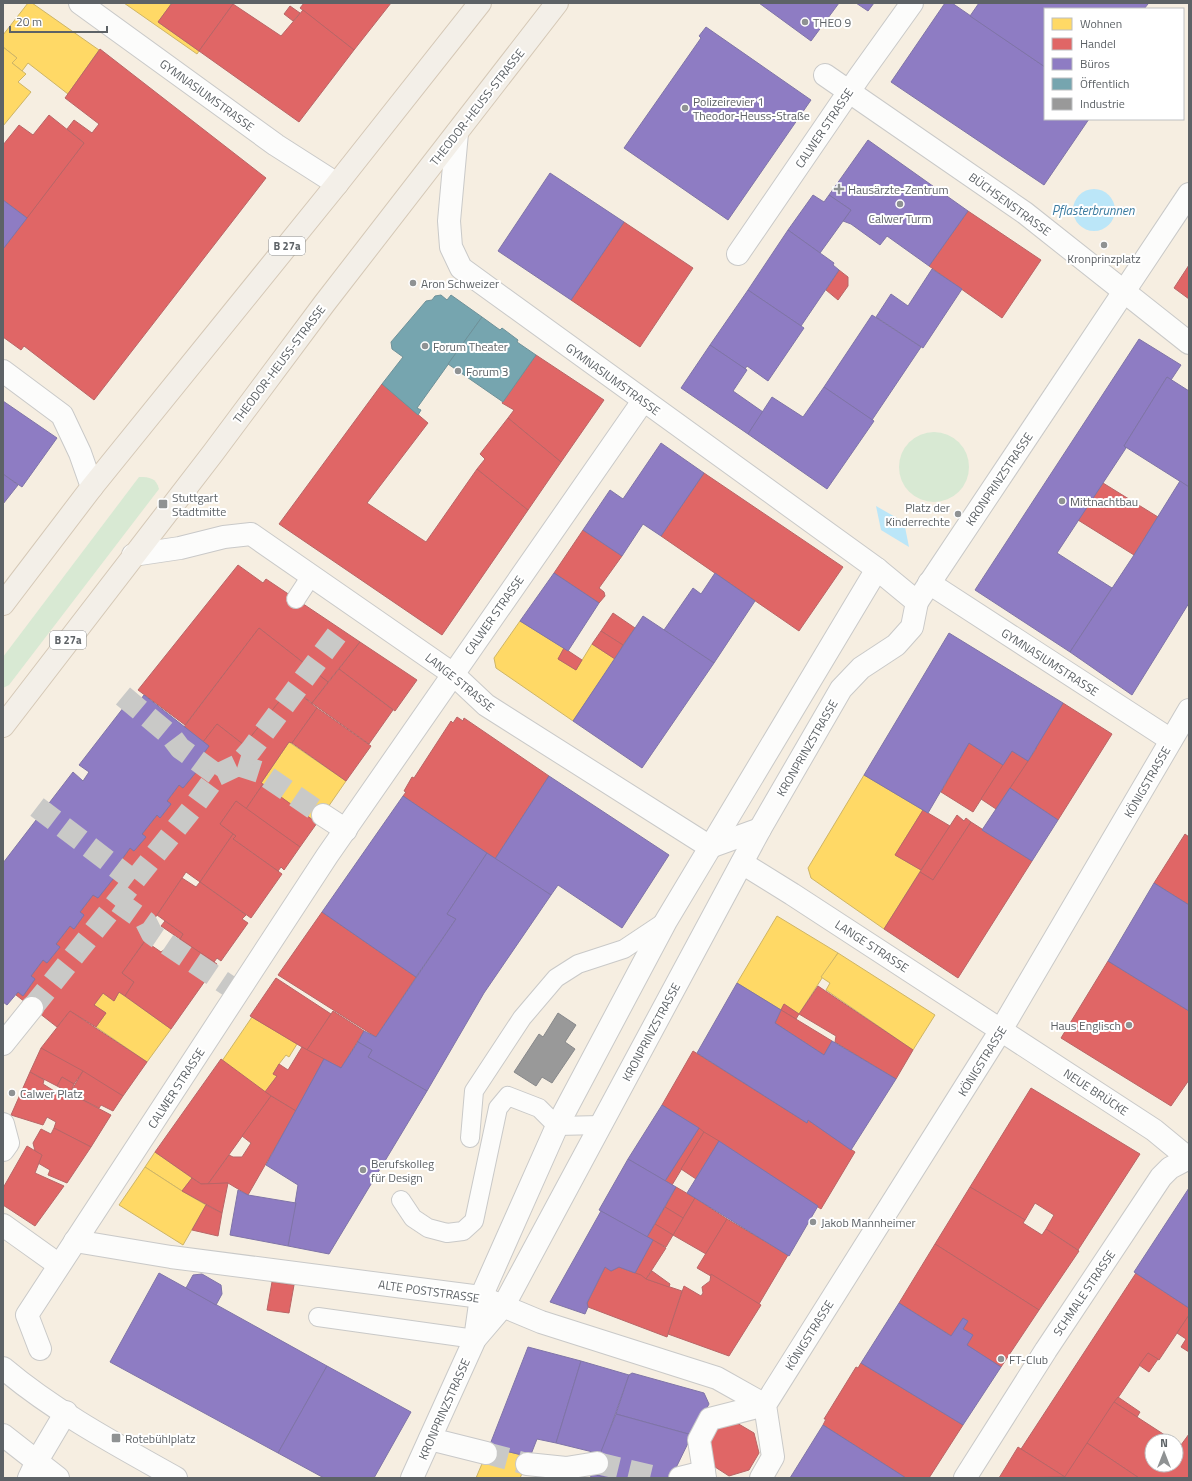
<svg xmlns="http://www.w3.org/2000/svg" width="1192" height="1481" viewBox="0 0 1192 1481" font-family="'Titillium Web',sans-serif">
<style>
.commercial{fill:#f6eee1;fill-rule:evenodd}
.green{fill:#d8e9d3}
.water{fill:#bbe6f8}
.homes{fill:#ffd966;stroke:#ceb566}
.shops{fill:#e06666;stroke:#b96566}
.offices{fill:#8e7cc3;stroke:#7f74a7}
.public{fill:#76a5af;stroke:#6e9199}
.industry{fill:#999;stroke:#87888a}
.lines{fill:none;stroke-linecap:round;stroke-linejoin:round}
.pedestrian-tunnel{stroke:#c9c9c7;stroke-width:22;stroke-dasharray:22 11;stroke-linecap:butt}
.service-casing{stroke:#c9c9c8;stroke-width:20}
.pedestrian-casing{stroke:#c9c9c8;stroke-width:24}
.minor-casing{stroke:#c9c9c8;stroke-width:24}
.primary-casing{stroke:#d5c8b6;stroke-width:24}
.service{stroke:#fcfcfb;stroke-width:18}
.pedestrian{stroke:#fcfcfb;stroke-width:22}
.minor{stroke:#fcfcfb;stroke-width:22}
.primary{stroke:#f3efe8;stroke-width:22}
.poi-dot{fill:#8f9293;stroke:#fff;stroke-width:1.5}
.labels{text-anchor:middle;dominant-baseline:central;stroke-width:4;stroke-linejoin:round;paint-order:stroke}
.shield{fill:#fff;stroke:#8e9194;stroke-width:1}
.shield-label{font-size:11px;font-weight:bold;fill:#5d6266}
.poi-label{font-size:12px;fill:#5d6266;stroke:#fff;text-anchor:start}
.street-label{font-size:12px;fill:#5d6266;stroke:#fff}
.water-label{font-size:13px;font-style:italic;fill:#3b7ba0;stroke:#fff}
</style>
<rect width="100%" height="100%" fill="#edebe7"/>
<path class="commercial" d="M3 3H1189V1478H3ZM1045 9H1183V119H1045ZM1152 1441H1176V1465H1152Z"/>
<g class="green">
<circle cx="934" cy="467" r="35"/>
<path d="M139 477C150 477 156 478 159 489L9 685 3 688V657Z"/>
</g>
<g class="water">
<circle cx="1094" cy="210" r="21"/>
<polygon points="876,506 904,522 909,547 881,530"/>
</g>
<g class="homes">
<polygon points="28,3 32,3 99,50 68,94 28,63 22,71 12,63 17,58 3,47 3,35"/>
<polygon points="124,3 172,3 158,22 199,51 197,54"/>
<polygon points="3,47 17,58 12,63 26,74 18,82 31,92 3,126"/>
<polygon points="520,621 564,648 558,659 576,670 592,644 615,659 573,721 496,668 494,658"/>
<polygon points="289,742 346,781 317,823 261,783"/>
<polygon points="864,775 923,810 895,855 921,870 884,929 811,878 808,868"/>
<polygon points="777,916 838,953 799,1014 784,1004 781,1010 737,983"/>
<polygon points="838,953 935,1015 913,1050 826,990 830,983 821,977"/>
<polygon points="119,992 171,1029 147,1062 96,1027 106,1013 94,1005 103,993 114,1001"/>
<polygon points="252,1017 297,1044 289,1057 286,1055 279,1064 273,1074 277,1076 265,1092 222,1061"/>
<polygon points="155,1152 192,1178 182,1191 145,1167"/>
<polygon points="145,1167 182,1191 206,1205 183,1245 119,1205"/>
<polygon points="489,1447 530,1457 520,1478 476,1478"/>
</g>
<g class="shops">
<polygon points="172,3 232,3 233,4 199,51 158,22"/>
<polygon points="304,3 391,3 354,50 300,8"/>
<polygon points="233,4 281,36 303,10 354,50 299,122 199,51"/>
<polygon points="290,6 300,13 293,21 284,14"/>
<polygon points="100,49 266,178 94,400 24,346 21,350 3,337 3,249 84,143 67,129 74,120 92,133 99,124 65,98"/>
<polygon points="49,115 84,143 27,218 3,200 3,145 19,125 33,135"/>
<polygon points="968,211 1041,260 1002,318 929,266"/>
<polygon points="624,222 693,268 640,347 571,300"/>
<polygon points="1189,265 1189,299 1174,288"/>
<polygon points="839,270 848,277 848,286 838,300 826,290"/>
<polygon points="536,355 604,400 561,462 508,418 514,410 502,403"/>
<polygon points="382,384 428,423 367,503 426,542 477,469 528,510 442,635 279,524"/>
<polygon points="508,418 561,462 528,510 477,469 485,459 480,454"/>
<polygon points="704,473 843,567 799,631 661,536"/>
<polygon points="1103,483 1158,517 1134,555 1078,520"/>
<polygon points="583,530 622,556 599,588 604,592 605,596 599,603 554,573"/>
<polygon points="238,565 263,583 266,579 360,642 328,682 259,628 185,725 138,690"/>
<polygon points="613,613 635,628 623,645 601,631"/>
<polygon points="259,628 328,682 312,703 291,687 244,745 217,724 203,742 184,727"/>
<polygon points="601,631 623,645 615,659 592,644"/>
<polygon points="360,642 417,680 395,711 339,669"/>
<polygon points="564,648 582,660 576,670 558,659"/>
<polygon points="339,669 393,710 369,744 312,703"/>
<polygon points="291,687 317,708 292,743 289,742 272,767 261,783 263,784 246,809 236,801 220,824 233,834 200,882 186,872 157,915 152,922 156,925 122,973 134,982 125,996 119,992 114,1001 103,993 94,1005 106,1013 96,1027 70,1011 57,1027 16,995 18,992 23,996 35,979 31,976 43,960 47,963 60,947 56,944 70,926 74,929 84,915 80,912 93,895 98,898 121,869 117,866 130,848 134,851 146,837 142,834 157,815 160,818 171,804 167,801 179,785 183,788 197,771 193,768 209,746 203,742 217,724 244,745"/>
<polygon points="1063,703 1112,734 1058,820 1010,788 1036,749 1036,747"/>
<polygon points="317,708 371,746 346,781 292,743"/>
<polygon points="457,717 463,721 464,718 549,776 495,859 403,796 406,792 404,791 412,777 414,778 451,721 453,723"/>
<polygon points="969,743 1003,765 973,812 941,792"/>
<polygon points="1012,751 1028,761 996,809 981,799"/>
<polygon points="263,784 317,823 300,847 246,809"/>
<polygon points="236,801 300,847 284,870 281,867 278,871 233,839 236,836 220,824"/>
<polygon points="923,810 950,826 921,870 895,855"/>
<polygon points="957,815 964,821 966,818 971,822 933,880 920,872"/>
<polygon points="971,822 1032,861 958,978 884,929 920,872 933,880"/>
<polygon points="233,834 236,836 233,839 282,874 251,918 200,882"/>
<polygon points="1185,834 1189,837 1189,905 1154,883"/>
<polygon points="182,878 196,887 200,882 246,915 242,919 248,923 221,961 217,958 214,962 180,939 183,934 157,915"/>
<polygon points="322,912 416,977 376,1037 278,975"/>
<polygon points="165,921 183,934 180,939 161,926"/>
<polygon points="180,939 217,964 171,1029 125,996 134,982 122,973 145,941 161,952 164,950 171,953"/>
<polygon points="1108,961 1189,1011 1189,1080 1171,1106 1061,1038"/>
<polygon points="276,978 331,1014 307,1050 250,1016"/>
<polygon points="818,986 913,1050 896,1079 835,1042 836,1036 799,1014"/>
<polygon points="784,1004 799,1014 796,1019 781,1010"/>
<polygon points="781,1010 832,1041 824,1055 775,1023"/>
<polygon points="70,1011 147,1062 123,1096 41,1048"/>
<polygon points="333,1011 364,1031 341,1068 307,1050"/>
<polygon points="302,1047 324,1059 296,1111 265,1092 277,1076 273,1074 279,1064 288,1070"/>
<polygon points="41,1048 83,1071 74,1084 62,1077 57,1086 30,1072"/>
<polygon points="693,1051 807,1123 808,1120 855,1152 821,1209 662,1105"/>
<polygon points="221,1059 271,1096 208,1184 201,1184 155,1152"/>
<polygon points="83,1071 123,1096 113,1111 101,1105 99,1108 70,1093"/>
<polygon points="30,1072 44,1080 43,1084 67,1099 72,1098 73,1095 111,1115 91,1147 54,1128 56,1122 47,1117 43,1125 11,1115"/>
<polygon points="62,1077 74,1084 70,1093 57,1086"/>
<polygon points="1031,1088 1140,1154 1078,1250 1046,1229 1054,1215 1035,1203 1025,1220 970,1187"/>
<polygon points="271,1096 296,1111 248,1195 228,1183 208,1184 229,1155 233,1157 242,1157 251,1143 242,1136"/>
<polygon points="54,1128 91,1147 67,1183 48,1175 50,1170 38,1163 42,1155 35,1151 33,1143 41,1129 51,1134"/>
<polygon points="699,1128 704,1132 672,1185 665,1181"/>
<polygon points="704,1132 719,1141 696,1179 681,1169"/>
<polygon points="27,1146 42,1155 35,1173 64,1186 35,1226 3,1205 3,1188"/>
<polygon points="192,1178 201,1184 228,1183 222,1213 182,1191"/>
<polygon points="676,1187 695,1198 683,1218 665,1207"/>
<polygon points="970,1187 1025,1220 1023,1223 1042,1235 1046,1229 1079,1251 1039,1310 935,1244"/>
<polygon points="695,1198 727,1219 706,1254 673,1235"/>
<polygon points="206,1205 222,1213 218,1236 192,1230"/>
<polygon points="665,1207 683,1218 673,1235 655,1224"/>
<polygon points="727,1219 788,1255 759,1304 697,1268"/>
<polygon points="655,1224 673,1235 666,1247 647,1237"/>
<polygon points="653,1240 666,1248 646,1279 635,1273"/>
<polygon points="935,1244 1039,1310 1001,1367 899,1303"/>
<polygon points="605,1267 611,1271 619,1267 641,1275 646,1279 682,1291 667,1337 588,1307 587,1303"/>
<polygon points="652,1271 670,1284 669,1287 646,1279"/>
<polygon points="1136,1273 1189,1308 1189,1315 1159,1360 1148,1353 1065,1477 1021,1449"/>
<polygon points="711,1274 761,1305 729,1356 668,1334 684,1286 701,1296 703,1293 702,1287 710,1281"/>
<polygon points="272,1282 294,1285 289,1313 267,1310"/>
<polygon points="1189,1315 1189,1352 1181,1347 1186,1339 1177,1333"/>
<polygon points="1148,1353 1158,1359 1149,1372 1139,1365"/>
<polygon points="861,1363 963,1425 929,1478 906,1478 823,1425 826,1419 824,1419 856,1367 858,1368"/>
<polygon points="1118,1397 1140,1412 1137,1417 1114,1402"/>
<polygon points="1114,1402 1174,1441 1152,1441 1152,1465 1176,1465 1176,1442 1181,1445 1189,1434 1189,1478 1139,1478 1087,1443"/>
<polygon points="737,1423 754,1433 759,1453 749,1470 729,1476 712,1465 707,1445 717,1427"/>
<polygon points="1087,1443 1139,1478 1064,1478"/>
<polygon points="1018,1447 1021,1449 1065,1477 999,1478"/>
</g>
<g class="offices">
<polygon points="759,3 839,3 811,41"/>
<polygon points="856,3 874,3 868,11"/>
<polygon points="945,3 952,3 1045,67 1045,119 1089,119 1044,185 891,82"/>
<polygon points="979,3 1146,3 1148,4 1144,9 1045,9 1045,67 970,16"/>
<polygon points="706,27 811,100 728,220 624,148 701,38 699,36"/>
<polygon points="868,140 968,211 929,266 887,236 880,245 851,224 843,221 851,210 829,195"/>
<polygon points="550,173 624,222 571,300 498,251"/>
<polygon points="813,195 824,202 829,195 851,210 820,253 788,230"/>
<polygon points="3,200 27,218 3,249"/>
<polygon points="788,230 834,263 833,265 839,270 801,326 748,290"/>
<polygon points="932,269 962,289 923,348 876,317 891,294 908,306"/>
<polygon points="748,290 804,328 768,381 747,366 745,369 710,345"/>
<polygon points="872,315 921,347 872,420 824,387"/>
<polygon points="1139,339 1181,365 1171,380 1167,377 1124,446 1126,448 1057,553 1112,588 1070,652 975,590"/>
<polygon points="710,345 747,370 733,391 763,412 748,434 681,388"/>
<polygon points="1167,377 1189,391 1189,487 1124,446"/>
<polygon points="824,387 874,421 827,489 748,434 772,397 803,417"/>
<polygon points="3,401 57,438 22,487 3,474"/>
<polygon points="661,443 704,473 661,536 643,524 622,556 583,530 610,490 623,499"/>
<polygon points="3,474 18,485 3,504"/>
<polygon points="1180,481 1189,487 1189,603 1132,695 1070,652 1134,555"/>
<polygon points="554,573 599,603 568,651 520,621"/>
<polygon points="715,573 755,601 714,663 664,630 693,588 701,594"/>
<polygon points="643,616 714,663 642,768 573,721"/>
<polygon points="949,633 1063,703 1028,761 1012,751 1003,765 969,743 928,813 864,775"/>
<polygon points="144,695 209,746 193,768 197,771 183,788 179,785 167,801 171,804 160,818 157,815 142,834 146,837 134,851 130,848 117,866 121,869 98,898 93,895 80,912 84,915 74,929 70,926 56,944 60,947 47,963 43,960 31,976 35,979 23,996 18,992 7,1005 3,1002 3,863 73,772 83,781 89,772 79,765 127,703 132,706 139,697 141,699"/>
<polygon points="549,776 669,855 622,928 558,885 551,895 495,859"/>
<polygon points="1010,788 1058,820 1032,861 982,830"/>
<polygon points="403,796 487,853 447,914 456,919 416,977 322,912"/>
<polygon points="487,853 551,895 484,993 427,1091 368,1057 372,1050 358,1042 364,1031 376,1037 456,919 447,914"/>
<polygon points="1154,883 1189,905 1189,1011 1108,961"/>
<polygon points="737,983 781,1010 775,1023 824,1055 832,1041 896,1079 851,1150 808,1120 807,1123 697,1053"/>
<polygon points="358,1042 372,1050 368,1057 427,1091 329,1254 288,1246 298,1185 266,1165 324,1059 341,1068"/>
<polygon points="662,1105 699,1128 665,1181 628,1159"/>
<polygon points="719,1141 818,1206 789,1256 687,1193"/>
<polygon points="628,1159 676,1187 647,1237 599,1210"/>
<polygon points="1189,1188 1189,1308 1134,1272"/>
<polygon points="238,1190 248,1195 296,1203 288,1246 230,1235"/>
<polygon points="601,1211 653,1240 635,1273 619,1267 611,1271 605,1267 587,1303 588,1307 585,1314 550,1302"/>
<polygon points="159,1273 327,1366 278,1453 110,1362"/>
<polygon points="202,1274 221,1285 222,1294 216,1305 186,1288 193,1275"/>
<polygon points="899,1303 951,1336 963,1318 968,1321 963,1329 973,1335 967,1345 1001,1367 963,1425 861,1363"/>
<polygon points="528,1347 581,1361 556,1443 537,1439 530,1457 489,1447"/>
<polygon points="581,1361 629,1375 601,1454 556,1443"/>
<polygon points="327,1366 411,1412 374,1478 324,1478 278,1453"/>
<polygon points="632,1373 704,1393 709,1404 692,1435 616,1414 629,1375"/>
<polygon points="616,1414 692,1435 671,1478 607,1478 592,1474"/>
<polygon points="823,1425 906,1478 790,1478"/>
<polygon points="592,1474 607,1478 590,1478"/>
</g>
<g class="public">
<polygon points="441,295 447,300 451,295 482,317 417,408 421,410 418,415 382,384 403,357 392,349 391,342 426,301 432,300 435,296"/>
<polygon points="482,317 500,330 502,328 518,340 517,342 536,355 503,402 448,364"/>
</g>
<polygon class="industry" points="558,1013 576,1025 565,1042 575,1049 552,1083 542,1077 536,1086 514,1072 539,1034 543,1037"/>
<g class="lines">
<g class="pedestrian-tunnel">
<polyline points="123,696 171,736 180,748 217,775"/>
<polyline points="238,765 260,772 323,815"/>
<polyline points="37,807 134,881"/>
<polyline points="118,902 146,922 152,934 238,992"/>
<polyline points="32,1008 195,805 217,775 238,765 251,750 341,629"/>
<polyline points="486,1453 527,1464"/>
<polyline points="597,1463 660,1478"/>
</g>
<g class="service-casing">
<g id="service">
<polyline points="296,599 311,576"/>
<polyline points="470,1138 474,1091 522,1018 556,978 578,964 624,949 666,921"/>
<polyline points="401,1200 413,1218 428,1228 447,1233 463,1231 474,1221 498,1108 508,1096 539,1108 557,1126 601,1125"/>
<polyline points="318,1317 475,1339"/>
</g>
</g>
<g class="pedestrian-casing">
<g id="pedestrian">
<polyline points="825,75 1025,213 1189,343"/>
<polyline points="738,254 859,77 912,3"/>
<polyline points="929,583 1171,740"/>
<polyline points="917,602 1189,194"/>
<polyline points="323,815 346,830"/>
<polyline points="742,863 792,894 1154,1130 1188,1158 1189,1156"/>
<polyline points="3,1044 32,1008"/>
<polyline points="3,1124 8,1143 3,1150"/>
<polyline points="3,1225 59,1265"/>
<polyline points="75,1241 171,1257 481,1297 541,1322 717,1378 765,1405"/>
<polyline points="40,1349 27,1315 327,856 643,401"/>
<polyline points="3,1435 58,1478"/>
<polyline points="430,1439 486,1453"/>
<polyline points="527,1464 566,1468 597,1463"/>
<polyline points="29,1478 37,1461 66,1412"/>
<polyline points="680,1478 704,1472"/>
<polyline points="705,1478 699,1440 710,1419 765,1405"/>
<polyline points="761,1478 773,1457 765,1405 1001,1030 1189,710"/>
</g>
</g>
<g class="minor-casing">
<g id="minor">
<polyline points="80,3 276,145 337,184"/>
<polyline points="3,371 62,415 80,453 92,487"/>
<polyline points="133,555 180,548 224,537 251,534 453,674 486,705 710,847"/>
<polyline points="710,847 760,829"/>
<polyline points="475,1339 481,1297 557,1126 666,921 877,569"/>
<path d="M3 1368C55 1412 117 1445 176 1478"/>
<polyline points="412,1478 475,1339 504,1305 760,829 841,689 861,668 896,645 912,627 917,602 877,569 461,268 451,247 449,221 457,133"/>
<polyline points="965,1478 1046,1350 1161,1177 1170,1168 1189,1158"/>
</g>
</g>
<g class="primary-casing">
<g id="primary">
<polyline points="3,604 92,487 337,184 480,3"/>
<polyline points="3,726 213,453 324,304 557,3"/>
</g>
</g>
<use href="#service" class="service"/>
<use href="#pedestrian" class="pedestrian"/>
<use href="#minor" class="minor"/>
<use href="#primary" class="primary"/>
</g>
<g class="poi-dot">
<circle cx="805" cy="22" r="4"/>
<circle cx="685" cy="108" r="4"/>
<path d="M837 183h4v4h4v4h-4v4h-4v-4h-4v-4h4z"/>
<circle cx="900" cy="204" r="4"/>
<circle cx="1104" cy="245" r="4"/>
<circle cx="413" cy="283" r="4"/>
<circle cx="425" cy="346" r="4"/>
<circle cx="458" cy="371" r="4"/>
<circle cx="1062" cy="501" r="4"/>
<rect x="158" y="499" width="10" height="10" rx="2"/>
<circle cx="958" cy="514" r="4"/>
<circle cx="1129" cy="1025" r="4"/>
<circle cx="12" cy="1093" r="4"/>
<circle cx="363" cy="1170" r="4"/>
<circle cx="813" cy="1222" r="4"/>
<circle cx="1001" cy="1359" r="4"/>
<rect x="111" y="1433" width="10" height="10" rx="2"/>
</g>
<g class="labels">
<g class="shield">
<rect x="269" y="237" width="36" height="18" rx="3"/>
<rect x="50" y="631" width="36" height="18" rx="3"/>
</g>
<g class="shield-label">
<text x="287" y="246">B 27a</text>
<text x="68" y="640">B 27a</text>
</g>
<g class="poi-label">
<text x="813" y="22">THEO 9</text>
<text x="693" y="101">Polizeirevier 1<tspan x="693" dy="14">Theodor-Heuss-Straße</tspan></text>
<text x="848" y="189">Hausärzte-Zentrum</text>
<text x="900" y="218" text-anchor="middle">Calwer Turm</text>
<text x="1104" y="258" text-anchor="middle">Kronprinzplatz</text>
<text x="421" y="283">Aron Schweizer</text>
<text x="433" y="346">Forum Theater</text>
<text x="466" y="371">Forum 3</text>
<text x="172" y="497">Stuttgart<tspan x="172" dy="14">Stadtmitte</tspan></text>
<text x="1070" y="501">Mittnachtbau</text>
<text x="950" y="507" text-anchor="end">Platz der<tspan x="950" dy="14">Kinderrechte</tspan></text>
<text x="1121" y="1025" text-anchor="end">Haus Englisch</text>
<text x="20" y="1093">Calwer Platz</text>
<text x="371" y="1163">Berufskolleg<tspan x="371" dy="14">für Design</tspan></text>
<text x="821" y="1222">Jakob Mannheimer</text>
<text x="1009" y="1359">FT-Club</text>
<text x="125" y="1438">Rotebühlplatz</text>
</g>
<g class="street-label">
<text transform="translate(207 95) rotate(36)">GYMNASIUMSTRASSE</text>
<text transform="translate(477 107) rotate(-52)">THEODOR-HEUSS-STRASSE</text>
<text transform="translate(824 128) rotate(-56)">CALWER STRASSE</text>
<text transform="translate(1010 204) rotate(36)">BÜCHSENSTRASSE</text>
<text transform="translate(279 364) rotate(-53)">THEODOR-HEUSS-STRASSE</text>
<text transform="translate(613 379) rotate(36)">GYMNASIUMSTRASSE</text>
<text transform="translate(999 479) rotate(-56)">KRONPRINZSTRASSE</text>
<text transform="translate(494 615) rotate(-55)">CALWER STRASSE</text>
<text transform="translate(1050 662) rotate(33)">GYMNASIUMSTRASSE</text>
<text transform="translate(460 682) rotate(39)">LANGE STRASSE</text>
<text transform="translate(807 748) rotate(-60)">KRONPRINZSTRASSE</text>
<text transform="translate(1147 782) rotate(-60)">KÖNIGSTRASSE</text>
<text transform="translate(872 946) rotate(33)">LANGE STRASSE</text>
<text transform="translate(651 1032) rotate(-62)">KRONPRINZSTRASSE</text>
<text transform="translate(982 1061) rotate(-58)">KÖNIGSTRASSE</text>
<text transform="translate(176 1088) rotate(-57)">CALWER STRASSE</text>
<text transform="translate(1096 1092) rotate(33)">NEUE BRÜCKE</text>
<text transform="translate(429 1291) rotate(8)">ALTE POSTSTRASSE</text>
<text transform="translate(1084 1293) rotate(-56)">SCHMALE STRASSE</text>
<text transform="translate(809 1335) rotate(-58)">KÖNIGSTRASSE</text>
<text transform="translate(444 1409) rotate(-66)">KRONPRINZSTRASSE</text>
</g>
<g class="water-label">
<text x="1093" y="210">Pflasterbrunnen</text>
</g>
</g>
<rect width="1192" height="1481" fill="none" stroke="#5d6266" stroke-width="8"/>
<rect x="1044" y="8" width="140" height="112" fill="#ffffff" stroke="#bec0c2"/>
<rect x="1052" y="18" width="20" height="12" fill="#ffd966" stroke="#bec0c2"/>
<text x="1080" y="28" font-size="12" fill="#5d6266">Wohnen</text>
<rect x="1052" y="38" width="20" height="12" fill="#e06666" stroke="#bec0c2"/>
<text x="1080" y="48" font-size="12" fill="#5d6266">Handel</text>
<rect x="1052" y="58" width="20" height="12" fill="#8e7cc3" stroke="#bec0c2"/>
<text x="1080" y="68" font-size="12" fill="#5d6266">Büros</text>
<rect x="1052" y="78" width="20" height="12" fill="#76a5af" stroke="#bec0c2"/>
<text x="1080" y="88" font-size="12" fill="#5d6266">Öffentlich</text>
<rect x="1052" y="98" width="20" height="12" fill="#999999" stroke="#bec0c2"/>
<text x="1080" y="108" font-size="12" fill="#5d6266">Industrie</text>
<g transform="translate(1164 1453)"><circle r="19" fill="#ffffff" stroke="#bec0c2"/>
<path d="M0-3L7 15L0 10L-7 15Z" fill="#8f9293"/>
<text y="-6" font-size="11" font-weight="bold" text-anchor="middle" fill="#5d6266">N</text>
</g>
<path d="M10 26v6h97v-6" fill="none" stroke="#5d6266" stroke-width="2"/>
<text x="16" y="26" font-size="12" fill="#5d6266" stroke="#ffffff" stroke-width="3" paint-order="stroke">20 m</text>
</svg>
